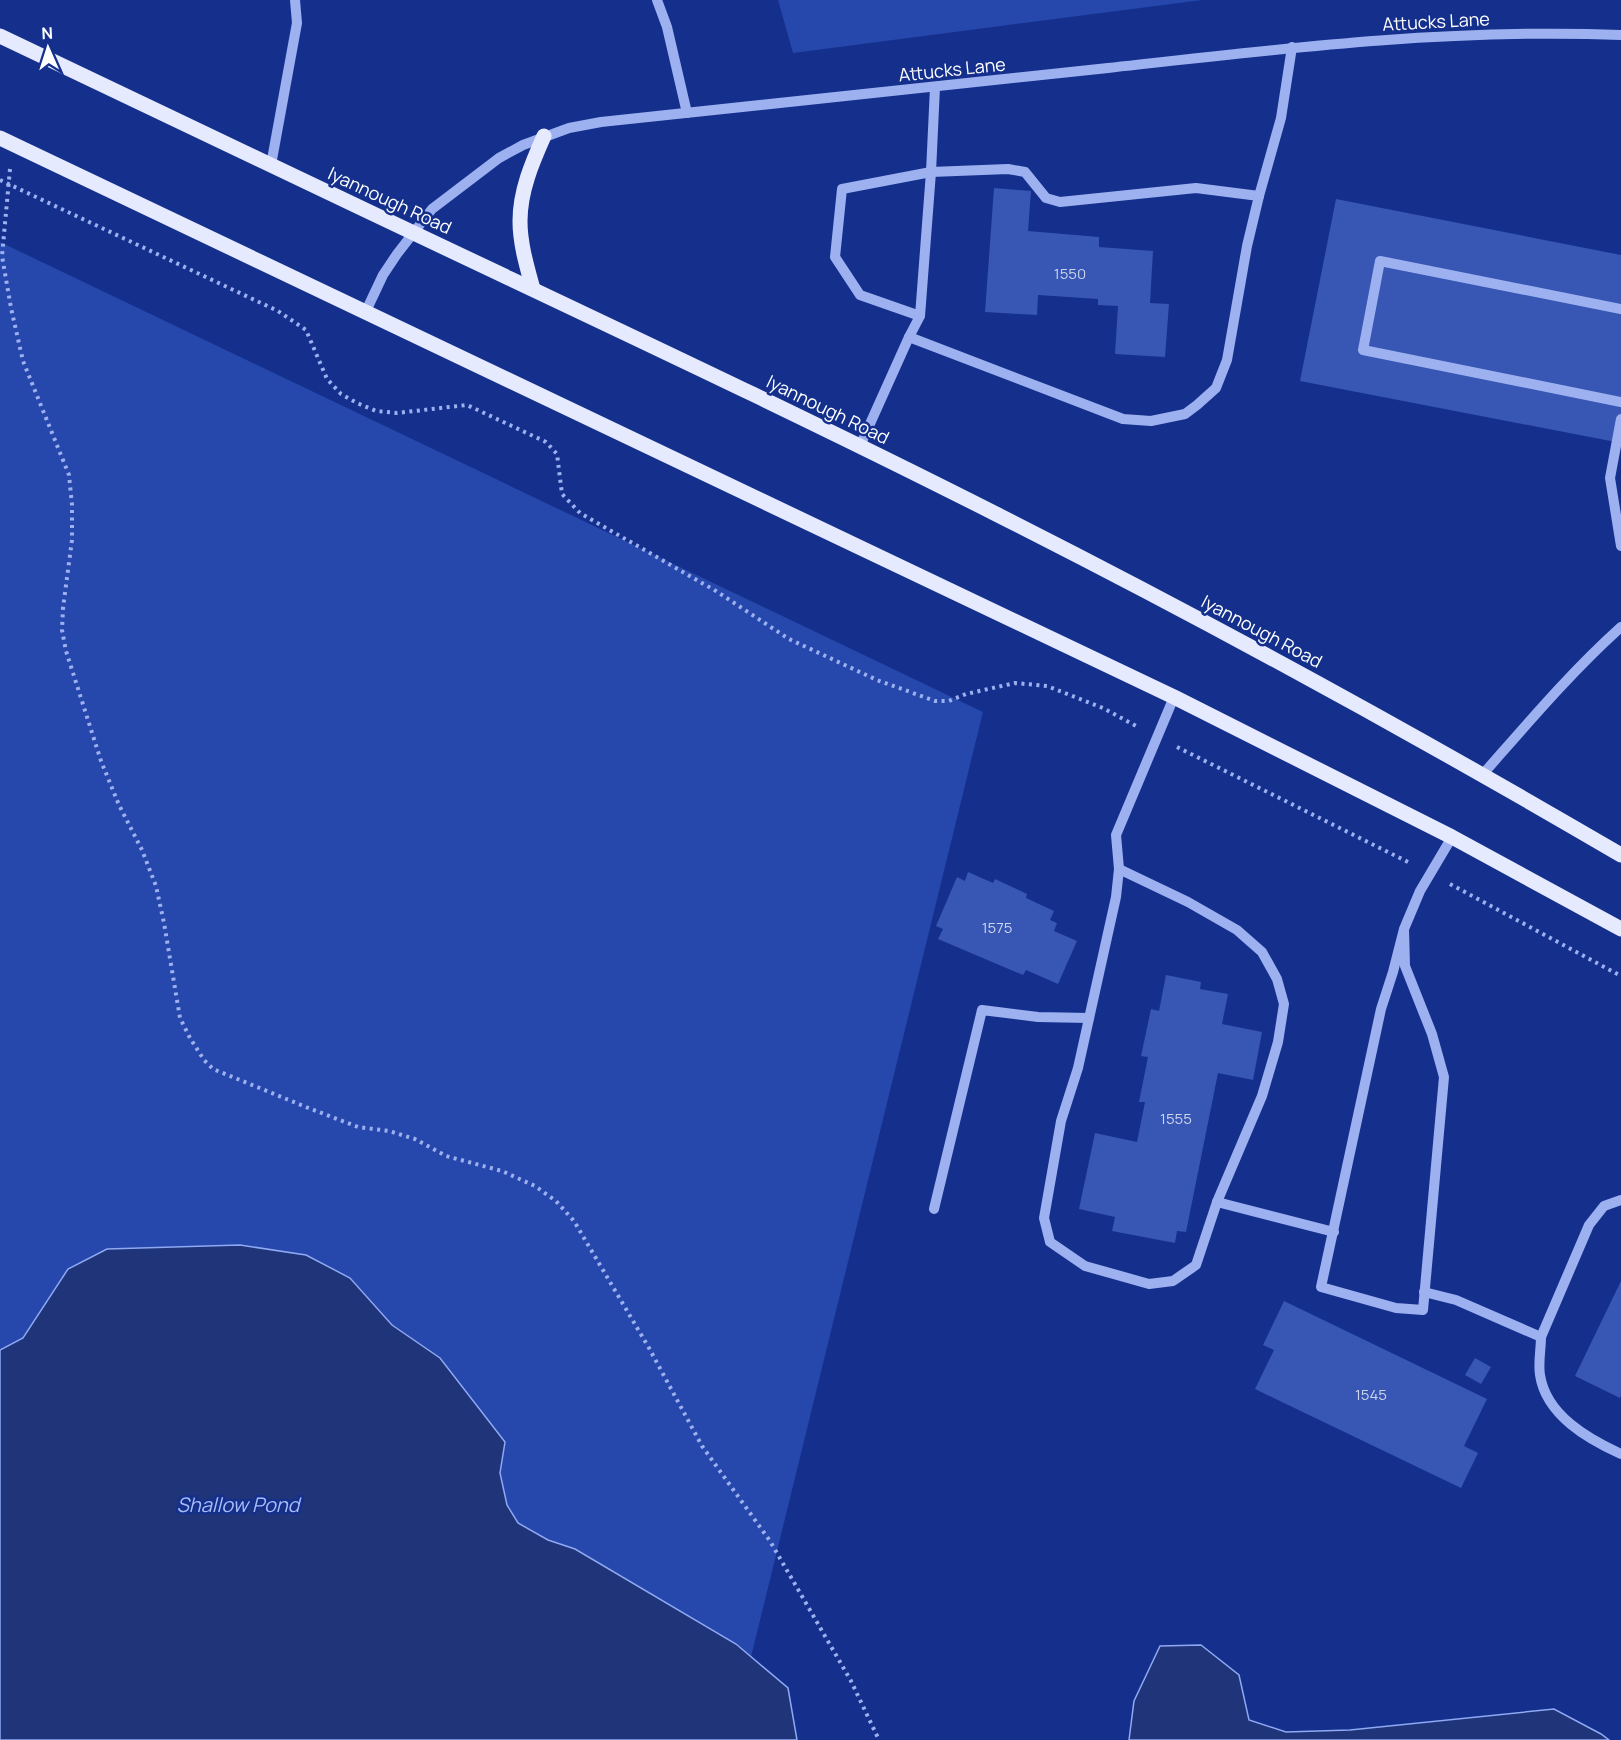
<svg xmlns="http://www.w3.org/2000/svg" width="1621" height="1740" viewBox="0 0 1621 1740" font-family="Manrope,sans-serif">
<style>
.green{fill:#2647ab}
.water{fill:#1f3479;stroke:#8fa9f3;stroke-width:1.5}
.building{fill:#3856b3}
.lines{fill:none;stroke-linecap:round;stroke-linejoin:round}
.path{stroke:#9db1f0;stroke-width:4;stroke-dasharray:3 4.5;stroke-linecap:butt}
.minor{stroke:#9db1f0;stroke-width:10}
.major{stroke:#e6eaff;stroke-width:15}
.labels{text-anchor:middle;dominant-baseline:central;stroke-width:5;stroke-linejoin:round;paint-order:stroke}
.number-label{font-size:15px;fill:#cdd5ec}
.street-label{font-size:18px;fill:#fff;stroke:#14308c}
.water-label{font-size:20px;font-style:italic;fill:#a8bcf7;stroke:#14308c}
</style>
<rect width="100%" height="100%" fill="#14308c"/>
<g class="green">
<polygon points="778,0 1202,0 793,53"/>
<polygon points="0,242 983,712 751,1657 736,1644 575,1549 548,1540 518,1523 507,1505 500,1473 504,1442 440,1358 392,1325 350,1278 23,1338 0,1350"/>
</g>
<g class="water">
<polygon points="240,1245 306,1255 350,1278 392,1325 440,1358 505,1442 500,1473 507,1505 518,1523 548,1540 575,1549 736,1644 788,1688 797,1740 0,1740 0,1350 23,1338 68,1269 107,1249"/>
<polygon points="1201,1645 1239,1675 1249,1720 1286,1732 1350,1730 1554,1709 1601,1734 1609,1740 1129,1740 1134,1701 1160,1646"/>
</g>
<g class="building">
<polygon points="994,188 1031,191 1028,231 1099,237 1099,247 1153,251 1150,303 1169,304 1165,357 1115,354 1118,306 1098,305 1098,299 1038,295 1037,315 985,312"/>
<polygon points="1336,199 1621,255 1621,443 1300,381"/>
<polygon points="968,872 993,883 995,879 1027,894 1026,898 1054,911 1050,920 1057,923 1054,931 1077,941 1058,984 1026,970 1023,975 938,939 943,929 936,926 957,877 965,881"/>
<polygon points="1166,975 1201,982 1200,989 1228,994 1222,1024 1262,1032 1253,1080 1218,1073 1186,1232 1177,1231 1175,1243 1112,1231 1115,1217 1079,1209 1095,1133 1137,1142 1145,1102 1139,1102 1148,1057 1141,1056 1151,1009 1159,1011"/>
<polygon points="1621,1281 1621,1396 1620,1398 1575,1376"/>
<polygon points="1284,1301 1487,1399 1464,1446 1478,1453 1461,1488 1255,1389 1274,1350 1263,1345"/>
<polygon points="1475,1358 1491,1367 1481,1384 1465,1375"/>
</g>
<g class="lines">
<g class="path">
<polyline points="10,169 2,256 11,308 23,361 69,475 72,505 72,540 63,608 62,630 66,651 101,761 119,805 142,850 156,886 164,923 180,1018 190,1038 204,1060 213,1069 306,1107 358,1127 389,1131 415,1139 446,1156 502,1171 535,1186 556,1201 574,1221 649,1348 702,1446 770,1541 851,1681 879,1740"/>
<polyline points="0,180 278,311 306,330 327,379 341,394 357,403 376,411 397,413 467,405 546,442 557,454 562,494 580,513 716,591 789,639 877,680 935,701 949,701 966,694 1015,683 1047,686 1103,708 1138,727"/>
<polyline points="1177,747 1412,864"/>
<polyline points="1450,884 1621,976"/>
</g>
<g class="minor">
<polyline points="657,0 667,27 687,113"/>
<polyline points="271,165 297,23 295,0"/>
<polyline points="1259,196 1281,118 1292,47"/>
<polyline points="1621,309 1380,261 1363,350 1621,402"/>
<path d="M366 311 383 275 397 254 432 209 499 158 523 145 569 128 601 122C770 105 939 87 1108 68 1278 49 1449 28 1621 35"/>
<polyline points="909,337 920,316 860,295 835,257 842,189 931,172 920,316"/>
<polyline points="1621,419 1610,478 1621,546"/>
<polyline points="860,446 909,337 1123,419 1151,421 1185,414 1197,405 1216,388 1227,360 1247,246 1259,196 1196,188 1060,202 1046,198 1025,172 1008,169 931,172 935,87"/>
<polyline points="1174,697 1116,835 1119,869 1116,897 1078,1068 1061,1121 1044,1218 1050,1242 1085,1266 1149,1284 1173,1281 1196,1265 1217,1202 1334,1232"/>
<path d="M1483 774C1528 723 1571 672 1621 627"/>
<polyline points="1119,869 1188,902 1237,930 1262,952 1277,979 1284,1004 1278,1042 1262,1096 1217,1202"/>
<polyline points="1404,929 1405,966 1432,1034 1444,1077 1423,1310 1396,1308 1321,1287 1381,1009 1393,972 1404,929 1420,891 1452,837"/>
<polyline points="934,1209 982,1010 1038,1017 1089,1018"/>
<polyline points="1424,1292 1456,1300 1541,1337 1589,1225 1604,1206 1621,1200"/>
<path d="M1541 1337C1541 1349 1538 1363 1540 1375 1546 1415 1588 1439 1621 1454"/>
</g>
<g class="major">
<path d="M0 36C113 89 225 144 338 197 558 302 779 404 996 514 1208 621 1416 735 1621 855"/>
<polyline points="0,138 1174,697 1452,837 1621,929"/>
<path d="M533 289C527 267 520 244 520 221 520 191 532 163 544 136"/>
</g>
</g>
<g class="labels">
<g class="number-label">
<text x="1070" y="273">1550</text>
<text x="997" y="927">1575</text>
<text x="1176" y="1118">1555</text>
<text x="1371" y="1394">1545</text>
</g>
<g class="street-label">
<text transform="translate(1436 21) rotate(-3)">Attucks Lane</text>
<text transform="translate(952 69) rotate(-6)">Attucks Lane</text>
<text transform="translate(390 200) rotate(25)">Iyannough Road</text>
<text transform="translate(828 409) rotate(26)">Iyannough Road</text>
<text transform="translate(1262 631) rotate(28)">Iyannough Road</text>
</g>
<g class="water-label">
<text x="238" y="1504">Shallow Pond</text>
</g>
</g>
<g transform="translate(48 48) rotate(357)" stroke="#14308c" stroke-width="4.5" paint-order="stroke">
<path d="M0-4.5L10 22L0 15L-10 22Z" fill="#ffffff"/>
<text y="-9" font-size="16" font-weight="bold" text-anchor="middle" fill="#ffffff">N</text>
</g>
</svg>
